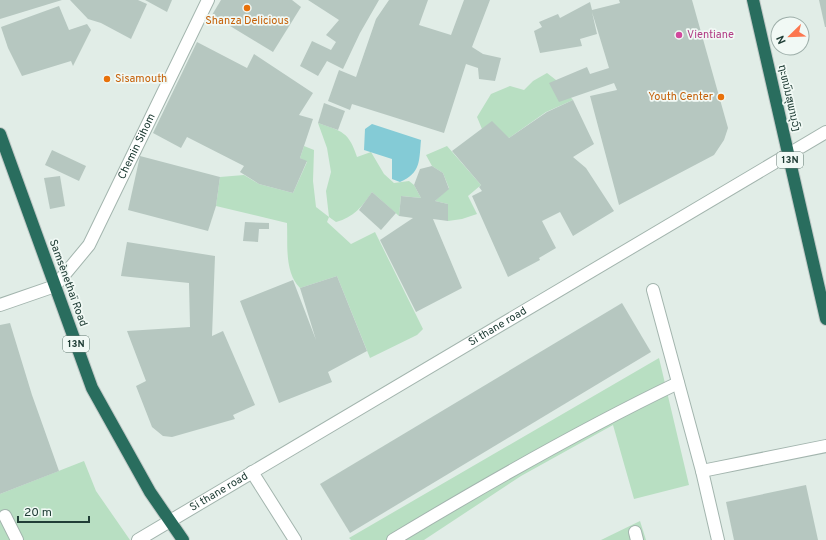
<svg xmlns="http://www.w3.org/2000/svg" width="826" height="540" viewBox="0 0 826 540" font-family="Overpass,'Noto Sans Lao',sans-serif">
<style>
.green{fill:#b8dfc2}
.water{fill:#84cbd6}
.building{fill:#b6c7c0}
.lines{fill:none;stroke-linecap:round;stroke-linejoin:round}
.minor-casing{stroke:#a3b5ae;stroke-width:14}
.highway-casing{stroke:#c1c9c7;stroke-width:14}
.minor{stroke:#fff;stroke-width:12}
.highway{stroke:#296d5e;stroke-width:12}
.food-dot{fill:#e8710a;stroke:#f1f9f5;stroke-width:1.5}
.hotel-dot{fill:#d1479c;stroke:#f1f9f5;stroke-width:1.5}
.labels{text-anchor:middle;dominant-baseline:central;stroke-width:3.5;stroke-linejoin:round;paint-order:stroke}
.shield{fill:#f1f9f5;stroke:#5f766f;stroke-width:1}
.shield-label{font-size:10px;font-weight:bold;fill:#203e36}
.food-label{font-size:11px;fill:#c56008;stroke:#f1f9f5}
.hotel-label{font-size:11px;fill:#b23c85;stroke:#f1f9f5;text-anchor:start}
.street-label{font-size:11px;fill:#203e36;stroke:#f1f9f5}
</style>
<rect width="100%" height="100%" fill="#e1ede7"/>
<g class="green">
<polygon points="547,73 556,80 573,100 546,112 509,138 482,129 477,117 491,94 510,86 524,90 533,81"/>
<path d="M318 123C342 131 349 132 357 157L371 152 384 174 394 183 409 181 414 185 421 198 401 196 399 216 372 192C362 207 354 217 336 222L329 217 327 222 351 244 375 232 423 329 417 335 370 358 337 276 300 288C284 272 288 244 287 223L216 206 220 177 244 175 259 184 293 193 307 162 300 158 304 146 314 150 313 181 316 207 329 217 326 191 331 172 327 148Z"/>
<polygon points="447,146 481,185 468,196 477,214 462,219 448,221 448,204 435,201 449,188 443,173 432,166 426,155"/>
<polygon points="659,358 689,485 634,499 613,425 521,476 424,540 351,540 349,538"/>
<polygon points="84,461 96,491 130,540 0,540 0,494"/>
<polygon points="640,521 646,540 601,540"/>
</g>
<path class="water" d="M372 124 421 140C419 161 421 173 400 182L392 179V159L364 150 365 129Z"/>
<g class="building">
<polygon points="0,0 62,0 0,19"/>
<polygon points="70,0 138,0 147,4 131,39 101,23 88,19"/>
<polygon points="145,0 172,0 167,12"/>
<polygon points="221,0 292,0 301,7 273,52 212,15"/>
<polygon points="308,0 379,0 360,33 343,69 327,61 318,76 300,66 312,41 331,50 336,42 326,35 339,20"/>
<polygon points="389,0 428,0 419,25 451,35 464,0 490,0 472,47 483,54 501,58 495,81 479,79 478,68 466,64 444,133 352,104 350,110 328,101 339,70 356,77 376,19"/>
<polygon points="619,0 692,0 728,128 724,140 714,155 619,205 590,96 617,90 614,83 559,102 549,83 587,67 590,74 609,68 592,12 597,34 580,39 582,46 540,53 534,31 542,27 539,22 558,14 560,18 590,2 592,10 620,3"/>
<polygon points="819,0 826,0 826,27 825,27"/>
<polygon points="59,6 69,30 87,24 91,30 73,66 71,61 22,76 8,48 1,27"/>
<polygon points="197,42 247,68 254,54 313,93 299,115 313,119 300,158 307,161 293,193 259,184 240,172 244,166 187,137 181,148 153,133"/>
<polygon points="573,100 594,144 573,157 586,168 614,211 573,236 560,212 542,221 556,248 539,258 540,260 508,277 472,196 482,191 479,187 481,185 452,151 492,121 509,138 547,112"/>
<polygon points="324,103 345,111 338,130 318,123"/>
<polygon points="52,150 86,166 79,181 45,165"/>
<polygon points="140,156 220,177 216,206 208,231 128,210"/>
<polygon points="432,166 443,173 449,189 435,201 448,204 448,221 433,219 462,288 416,312 380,240 413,218 399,216 401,196 421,198 414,185 420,169"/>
<polygon points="60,176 65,206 50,209 44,178"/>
<polygon points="372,192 396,213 381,230 359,210"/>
<polygon points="245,222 269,223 269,229 259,229 258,242 243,241"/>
<polygon points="127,242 215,256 212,336 223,331 255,405 233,415 235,419 172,437 163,436 152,427 136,386 146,381 127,331 190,327 189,283 121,276"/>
<polygon points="337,276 367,351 328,372 332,382 279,403 240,301 293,280 316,340 300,288"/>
<polygon points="622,303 651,352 350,533 320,484"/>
<polygon points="10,323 32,395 59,471 0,494 0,325"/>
<polygon points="806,485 818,540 734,540 726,502"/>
</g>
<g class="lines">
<g class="minor-casing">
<g id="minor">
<polyline points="653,290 702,471 718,540"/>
<path id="s1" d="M0 305 55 286 89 245 208 0"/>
<polyline points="702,471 826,446"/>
<polyline points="252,472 295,540"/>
<polyline points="5,516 17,540"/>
<polyline points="635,532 637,540"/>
<path id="s2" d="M138 540 826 132"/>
<path d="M393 540C486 484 580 430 678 383"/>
</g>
</g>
<g class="highway-casing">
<g id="highway">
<polyline points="753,0 826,319"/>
<polyline points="0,134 92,388 150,492 183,540"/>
</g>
</g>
<use href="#minor" class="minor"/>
<use href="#highway" class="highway"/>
</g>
<g class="food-dot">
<circle cx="247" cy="8" r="4"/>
<circle cx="107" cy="79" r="4"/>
<circle cx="721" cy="97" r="4"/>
</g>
<circle class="hotel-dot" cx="679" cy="35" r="4"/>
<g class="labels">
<g class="shield">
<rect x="777" y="152" width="26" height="16" rx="3"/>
<rect x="63" y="336" width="26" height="16" rx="3"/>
</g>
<g class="shield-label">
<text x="790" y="160">13N</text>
<text x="76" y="344">13N</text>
</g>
<g class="food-label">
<text x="247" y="21">Shanza Delicious</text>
<text x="115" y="79" text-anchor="start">Sisamouth</text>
<text x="713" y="97" text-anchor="end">Youth Center</text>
</g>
<g class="hotel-label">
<text x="687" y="35">Vientiane</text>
</g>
<g class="street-label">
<text transform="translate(789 98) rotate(77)">ຖະຫນົນສຸພານຸວົງ</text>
<text stroke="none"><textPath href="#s1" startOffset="221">Chemin Sihom</textPath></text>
<text transform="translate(68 283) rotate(70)">Samsènethaï Road</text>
<text stroke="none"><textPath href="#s2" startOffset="418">Si thane road</textPath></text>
<text stroke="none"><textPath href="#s2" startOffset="94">Si thane road</textPath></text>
</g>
</g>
<g transform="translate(790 36) rotate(247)"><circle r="19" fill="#f1f9f5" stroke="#9daea9"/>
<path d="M0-3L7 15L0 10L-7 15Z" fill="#fc774f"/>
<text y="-6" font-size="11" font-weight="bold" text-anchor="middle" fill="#203e36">N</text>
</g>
<path d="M18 516v6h71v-6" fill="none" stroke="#203e36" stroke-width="2"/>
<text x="24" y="516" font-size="12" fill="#203e36" stroke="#f1f9f5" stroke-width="3" paint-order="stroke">20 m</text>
</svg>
